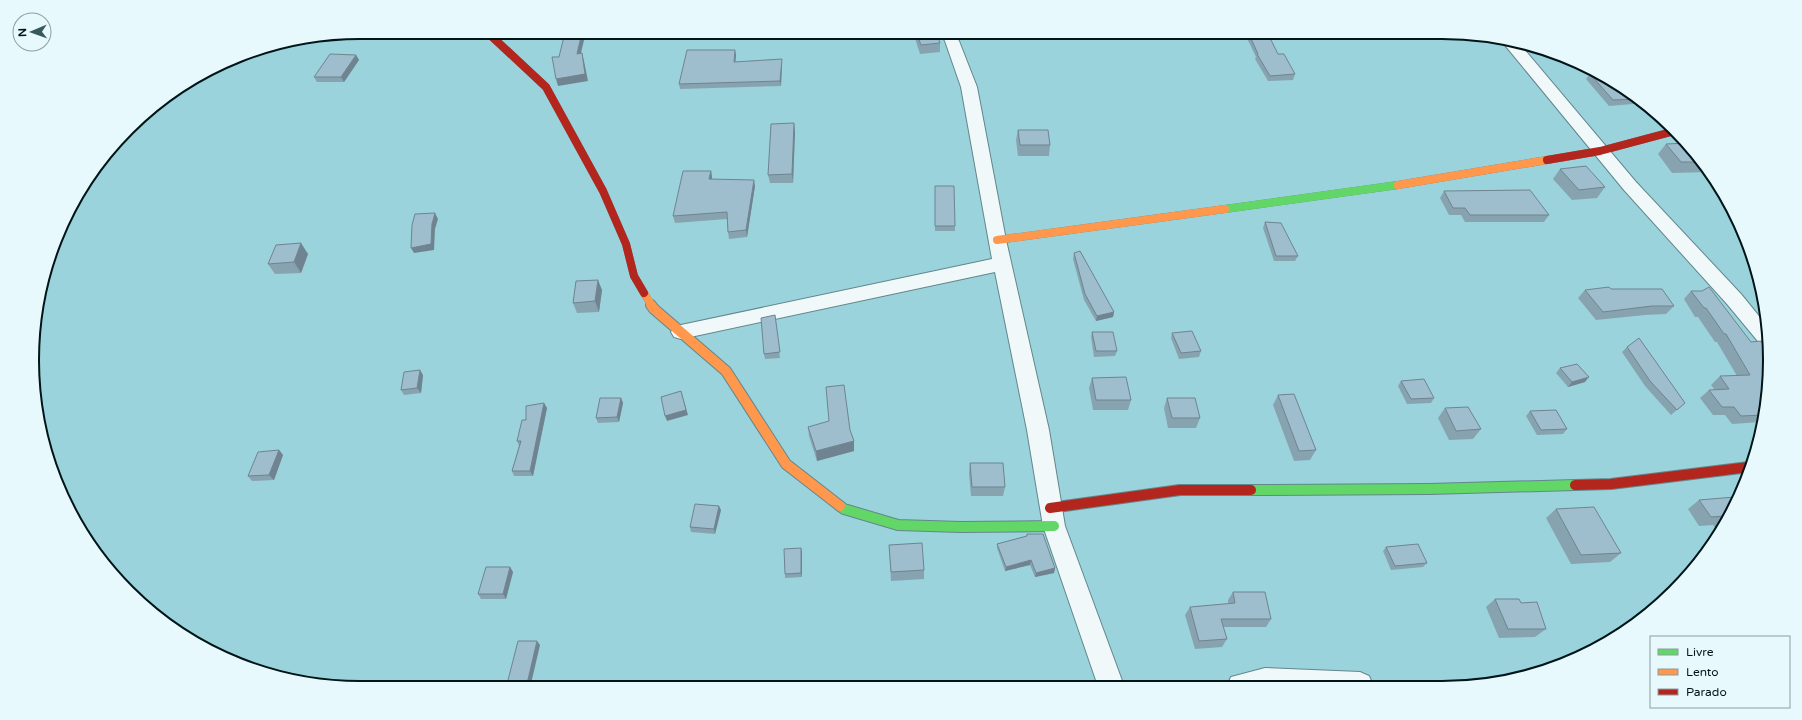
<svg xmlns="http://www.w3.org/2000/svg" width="1802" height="720" viewBox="0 0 1802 720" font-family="'Varela Round',sans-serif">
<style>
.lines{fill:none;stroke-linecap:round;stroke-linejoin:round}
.street-casing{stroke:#62878c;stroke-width:2}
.fast-far1-casing{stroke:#62878c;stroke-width:8}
.fast-casing{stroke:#62878c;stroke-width:12}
.slow-far1-casing{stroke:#62878c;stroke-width:8}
.slow-casing{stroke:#62878c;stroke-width:12}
.jam-far1-casing{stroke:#62878c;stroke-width:8}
.jam-casing{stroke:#62878c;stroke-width:12}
.street{fill:#f0f8fa;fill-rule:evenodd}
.fast-far1{stroke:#63d668;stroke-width:8}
.fast{stroke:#63d668;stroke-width:10}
.slow-far1{stroke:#ff974d;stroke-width:8}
.slow{stroke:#ff974d;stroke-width:10}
.jam-far1{stroke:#b3261e;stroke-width:8}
.jam{stroke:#b3261e;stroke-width:10}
.wall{fill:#88a3b0}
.shaded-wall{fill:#6f8490}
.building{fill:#9ebdcd;stroke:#6f8490}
.rim{fill:none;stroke:#011518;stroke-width:2}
</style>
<rect width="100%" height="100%" fill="#9ad3db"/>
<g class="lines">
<g class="street-casing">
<g id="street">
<polygon points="939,32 953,32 959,41 977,87 1006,240 1049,430 1065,526 1124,686 1098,686 1043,526 1027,430 995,272 681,339 674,337 671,332 674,327 681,325 992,259 961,87 945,41"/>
<polygon points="1502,40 1518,42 1636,182 1741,294 1767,326 1768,347 1761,345 1727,304 1624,190 1504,44"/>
<polygon points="1265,668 1360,672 1369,676 1373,685 1227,686 1231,677"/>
</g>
</g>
<g class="fast-far1-casing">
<polyline id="fast-far1" points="1225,209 1398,185"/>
</g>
<g class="fast-casing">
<g id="fast">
<polyline points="1251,490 1429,489 1575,485"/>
<polyline points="840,506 844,509 898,525 961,527 1054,526"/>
</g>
</g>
<g class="slow-far1-casing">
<g id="slow-far1">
<polyline points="1398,185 1547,160"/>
<polyline points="997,240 1225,209"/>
<polyline points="644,293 652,306"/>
</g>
</g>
<g class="slow-casing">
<polyline id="slow" points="651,305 654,309 726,371 786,464 840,506"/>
</g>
<g class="jam-far1-casing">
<g id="jam-far1">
<polyline points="487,32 546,87 603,191 626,244 634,276 644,293"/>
<polyline points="1547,160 1600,151 1675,131"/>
</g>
</g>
<g class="jam-casing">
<g id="jam">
<polyline points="1575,485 1611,484 1749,467"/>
<polyline points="1050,508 1180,490 1251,490"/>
</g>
</g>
<use href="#street" class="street"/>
<use href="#fast-far1" class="fast-far1"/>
<use href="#fast" class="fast"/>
<use href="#slow-far1" class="slow-far1"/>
<use href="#slow" class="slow"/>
<use href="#jam-far1" class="jam-far1"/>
<use href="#jam" class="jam"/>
</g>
<g class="wall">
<polygon points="913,32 936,32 940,43 940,52 920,54"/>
<polygon points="1244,32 1267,32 1278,54 1295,74 1293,80 1268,81 1255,59 1256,57"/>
<polygon points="356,55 359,60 344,82 317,82 314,77"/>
<polygon points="736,55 735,62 782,64 781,86 680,89 679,84"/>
<polygon points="1590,74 1637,99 1633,104 1609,106 1586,79"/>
<polygon points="794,123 795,132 793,183 770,183 768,175"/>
<polygon points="1018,130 1050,145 1049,156 1018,156 1016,140"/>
<polygon points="1688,143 1709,172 1672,173 1658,154 1666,144"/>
<polygon points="1560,169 1605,187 1597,198 1572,200 1553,179"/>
<polygon points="711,171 712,177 712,179 755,186 747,237 729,239 728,232 727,219 675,223 673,216"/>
<polygon points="935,191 955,226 955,231 935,231"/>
<polygon points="1444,191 1549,215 1544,222 1465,222 1461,215 1449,215 1440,198"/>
<polygon points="1265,222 1298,256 1295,261 1274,261 1263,228"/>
<polygon points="1074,253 1114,312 1113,317 1096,321 1084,300 1073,259"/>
<polygon points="308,254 301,273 275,274 268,264"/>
<polygon points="1611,289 1674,306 1666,314 1645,315 1596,320 1578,298 1585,290"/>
<polygon points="602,290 599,312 577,313 573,303"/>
<polygon points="1691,291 1769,382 1763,420 1760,422 1732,424 1725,415 1713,415 1700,398 1709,390 1715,390 1711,385 1720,376 1737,376 1717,342 1715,342 1698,317 1695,317 1684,299"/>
<polygon points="775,315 780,358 765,359 764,354"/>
<polygon points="1092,332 1117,351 1115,356 1094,357 1091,337"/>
<polygon points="1172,333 1201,351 1199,357 1179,359 1171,338"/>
<polygon points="1627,347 1685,403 1671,415 1645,386 1622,352"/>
<polygon points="1560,368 1585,382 1568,387 1556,373"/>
<polygon points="423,375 421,393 404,395 401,390"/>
<polygon points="1092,378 1131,400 1128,410 1093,410 1089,388"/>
<polygon points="1401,381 1434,398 1431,403 1407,404 1398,386"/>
<polygon points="1278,395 1316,450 1310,460 1294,461 1273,405"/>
<polygon points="621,398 623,403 619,422 598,423 596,418"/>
<polygon points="1167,398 1200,418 1196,428 1168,428 1164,408"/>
<polygon points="544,403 547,408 533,476 514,476 512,471 519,446 517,441 526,420"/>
<polygon points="1445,408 1481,429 1473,439 1449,440 1438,418"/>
<polygon points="1530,411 1567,429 1563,434 1537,435 1526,416"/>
<polygon points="808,427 850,430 854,441 854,451 817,461 809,436"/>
<polygon points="279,450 283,455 274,480 252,481 248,476"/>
<polygon points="970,463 1005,487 1003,496 971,496 969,473"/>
<polygon points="1735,497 1719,533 1713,525 1699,526 1688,509 1699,500"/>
<polygon points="1556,509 1621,553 1610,562 1571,564 1546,518"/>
<polygon points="721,510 715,534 691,532 690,527"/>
<polygon points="1027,534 1055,568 1054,573 1035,577 1030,565 1005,571 997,548 997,544 1026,536"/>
<polygon points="889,545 924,570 924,579 891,581"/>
<polygon points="1386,547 1427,563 1423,567 1391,570 1383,551"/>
<polygon points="801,548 802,552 802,577 785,578 785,574"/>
<polygon points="510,567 513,572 506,599 481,599 478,594"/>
<polygon points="1233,592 1271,619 1266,627 1223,627 1227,639 1222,647 1195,649 1185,615 1190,607 1228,604 1228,600"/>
<polygon points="1495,599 1521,603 1546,629 1535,637 1499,638 1486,607"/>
</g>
<g class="shaded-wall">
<polygon points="582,32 586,32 579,61 577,54"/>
<polygon points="735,50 736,55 735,67 734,62"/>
<polygon points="582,53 584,61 588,81 558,86 556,79"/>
<polygon points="356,55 359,60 344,82 341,77"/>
<polygon points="782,59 782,64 781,86 780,81"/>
<polygon points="794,123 795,132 793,183 792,174"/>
<polygon points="711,171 712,177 710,185 709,179"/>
<polygon points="754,180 755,186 747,237 746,230"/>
<polygon points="435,213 438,219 435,229 434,250 414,253 411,248 432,224"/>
<polygon points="301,243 308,254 301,273 294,262"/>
<polygon points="598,280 602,290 599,312 595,301"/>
<polygon points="1114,312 1113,317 1096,321 1097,316"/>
<polygon points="420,370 423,375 421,393 417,388"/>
<polygon points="1589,377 1585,382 1568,387 1572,382"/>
<polygon points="681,391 688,415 667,421 665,416"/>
<polygon points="621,398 623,403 619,422 617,417"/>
<polygon points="544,403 547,408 533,476 530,471"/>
<polygon points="854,441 854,451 817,461 816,451"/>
<polygon points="279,450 283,455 274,480 269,475"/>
<polygon points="719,506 721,510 715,534 714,529"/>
<polygon points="801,548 802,552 802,577 801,573"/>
<polygon points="1031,560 1030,565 1005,571 1006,567"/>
<polygon points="510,567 513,572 506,599 503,594"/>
<polygon points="1055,568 1054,573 1035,577 1036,573"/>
<polygon points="537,641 540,645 530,688 526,688"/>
<polygon points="417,681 424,688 415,688"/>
</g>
<g class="building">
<polygon points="565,32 582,32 577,54 582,53 585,74 556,79 552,57 559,57"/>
<polygon points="916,32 936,32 940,43 921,45"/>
<polygon points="1248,32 1267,32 1278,54 1284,54 1295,74 1270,76 1257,54 1258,54"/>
<polygon points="687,50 735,50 734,62 782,59 780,81 679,84"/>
<polygon points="330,54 356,55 341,77 314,77"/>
<polygon points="1590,74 1600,74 1633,94 1637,99 1613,100"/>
<polygon points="794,123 792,174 768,175 771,124"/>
<polygon points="1018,130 1048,130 1050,145 1020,145"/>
<polygon points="1688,143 1689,144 1702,162 1681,162 1666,144"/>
<polygon points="1586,166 1605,187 1579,190 1560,169"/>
<polygon points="683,171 711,171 709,179 754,180 746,230 728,232 727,212 673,216"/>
<polygon points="935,186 954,186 955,226 935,226"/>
<polygon points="1530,190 1549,215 1470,215 1465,208 1453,208 1444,191"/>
<polygon points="435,213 432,224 431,244 411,248 412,225 415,214"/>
<polygon points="1265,222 1281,223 1298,256 1276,256"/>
<polygon points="301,243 294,262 268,264 276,245"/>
<polygon points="1080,251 1114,312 1097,316 1085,294 1074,253"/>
<polygon points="598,280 595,301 573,303 576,281"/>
<polygon points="1609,287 1611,289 1662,289 1674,306 1652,306 1603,312 1585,290"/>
<polygon points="1709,287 1751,342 1761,341 1768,351 1769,382 1766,403 1761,403 1765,408 1764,415 1741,416 1734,407 1722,407 1709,390 1729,389 1720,376 1750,375 1726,334 1724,334 1706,308 1704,308 1691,291 1702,291"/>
<polygon points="775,315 780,352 764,354 761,318"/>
<polygon points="1192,331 1201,351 1181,353 1172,333"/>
<polygon points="1092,332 1113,332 1117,351 1096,351"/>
<polygon points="1639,338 1685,403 1677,410 1650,381 1627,347"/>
<polygon points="1577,364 1589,377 1572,382 1560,368"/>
<polygon points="420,370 417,388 401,390 404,372"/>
<polygon points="1126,377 1131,400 1096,400 1092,378"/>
<polygon points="1424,379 1434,398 1411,399 1401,381"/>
<polygon points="844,385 850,430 854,441 816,451 808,427 829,421 826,387"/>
<polygon points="681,391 686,410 665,416 661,397"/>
<polygon points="1294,394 1316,450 1299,451 1278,395"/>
<polygon points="600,398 621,398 617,417 596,418"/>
<polygon points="1167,398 1195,398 1200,418 1172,418"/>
<polygon points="544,403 530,471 512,471 521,441 517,441 522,420 526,420 526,406"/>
<polygon points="1468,407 1481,429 1456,431 1445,408"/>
<polygon points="1556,410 1567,429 1541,430 1530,411"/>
<polygon points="279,450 269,475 248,476 258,452"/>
<polygon points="970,463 1003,463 1005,487 972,487"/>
<polygon points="1735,497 1726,517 1725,516 1711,517 1699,500"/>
<polygon points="695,504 719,506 714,529 690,527"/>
<polygon points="1594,507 1621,553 1581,555 1556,509"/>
<polygon points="1027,534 1043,534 1055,568 1036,573 1031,560 1006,567 997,544 1027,536"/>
<polygon points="922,543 924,570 891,572 889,545"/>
<polygon points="1418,544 1427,563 1395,566 1386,547"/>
<polygon points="801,548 801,573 785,574 784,549"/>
<polygon points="486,567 510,567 503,594 478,594"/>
<polygon points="1233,592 1265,592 1271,619 1221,619 1227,639 1199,641 1190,607 1235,603"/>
<polygon points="1495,599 1519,599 1521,603 1537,602 1546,629 1508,629"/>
<polygon points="518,641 537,641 526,688 506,688"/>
<polygon points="379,681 417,681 415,688 377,688"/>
<polygon points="1322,681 1325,686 1308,686"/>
</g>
<path d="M0 0H1802V720H0ZM360 39H1442A321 321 0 0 1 1763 360V360A321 321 0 0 1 1442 681H360A321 321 0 0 1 39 360V360A321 321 0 0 1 360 39Z" fill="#e7f9fc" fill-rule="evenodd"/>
<path class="rim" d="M360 39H1442A321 321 0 0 1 1763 360V360A321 321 0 0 1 1442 681H360A321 321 0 0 1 39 360V360A321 321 0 0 1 360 39Z"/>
<rect x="1650" y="636" width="140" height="72" fill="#e7f9fc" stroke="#8b9ea1"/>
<rect x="1658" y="649" width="20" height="6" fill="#63d668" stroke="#8b9ea1"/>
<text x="1686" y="656" font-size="12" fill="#011518">Livre</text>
<rect x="1658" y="669" width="20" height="6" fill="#ff974d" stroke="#8b9ea1"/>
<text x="1686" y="676" font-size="12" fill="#011518">Lento</text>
<rect x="1658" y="689" width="20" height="6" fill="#b3261e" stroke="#8b9ea1"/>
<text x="1686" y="696" font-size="12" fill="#011518">Parado</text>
<g transform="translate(32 32) rotate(268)"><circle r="19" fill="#e7f9fc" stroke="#8b9ea1"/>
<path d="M0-3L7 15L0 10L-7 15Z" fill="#37585c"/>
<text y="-6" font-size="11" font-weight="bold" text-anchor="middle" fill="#011518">N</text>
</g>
</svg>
